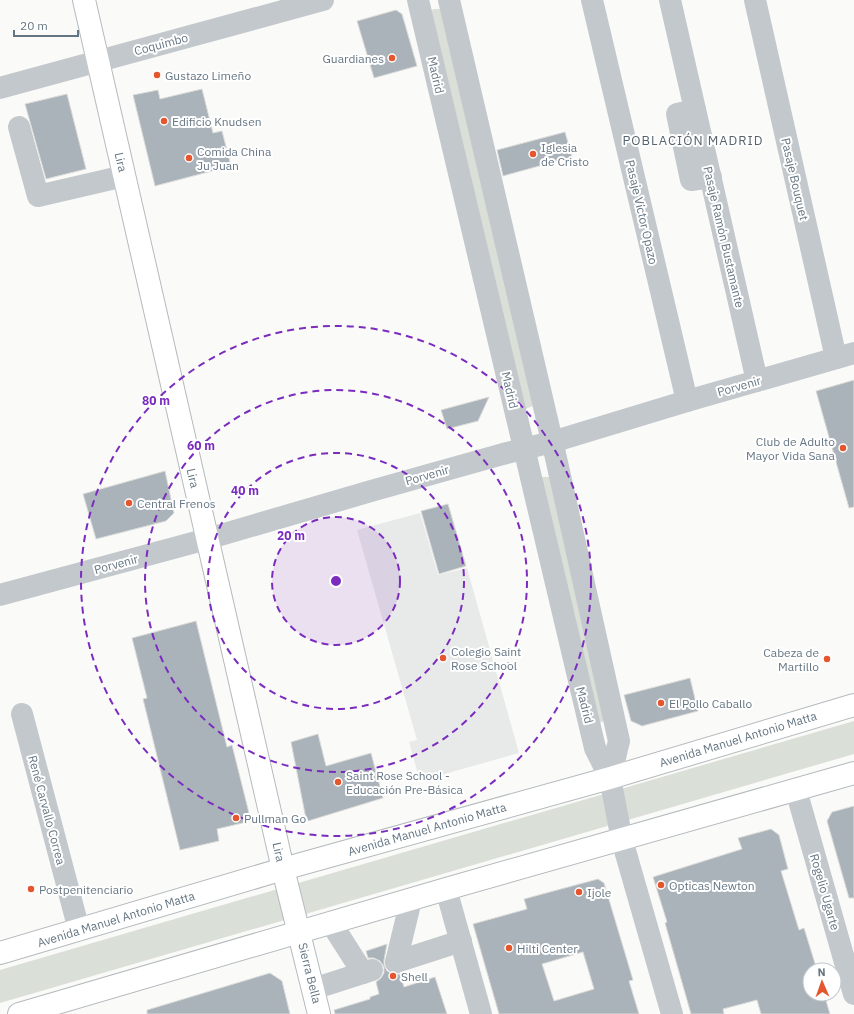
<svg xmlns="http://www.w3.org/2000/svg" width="854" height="1014" viewBox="0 0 854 1014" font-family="'IBM Plex Sans',sans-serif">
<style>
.built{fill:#e8e9e9}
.green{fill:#dadfd7}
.building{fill:#aab3b9;stroke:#dcdcda;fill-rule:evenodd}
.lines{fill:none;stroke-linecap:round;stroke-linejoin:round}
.major-casing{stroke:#b5babe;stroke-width:24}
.minor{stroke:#c3c8cc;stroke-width:22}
.major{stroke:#fff;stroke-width:22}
.ring{fill:none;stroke:#7b2cbf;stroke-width:2;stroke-dasharray:7 5}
.poi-dot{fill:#e4572e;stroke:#fff;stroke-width:1.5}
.labels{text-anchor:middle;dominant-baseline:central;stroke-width:4;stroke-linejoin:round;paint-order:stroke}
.street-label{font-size:12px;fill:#657683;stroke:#fff}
.poi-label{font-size:12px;fill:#657683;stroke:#fff;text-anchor:start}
.neighbourhood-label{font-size:13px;letter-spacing:1px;fill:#57646e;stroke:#fff}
.centre{fill:#7b2cbf;stroke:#fff;stroke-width:2}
.ring-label{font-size:12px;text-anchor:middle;font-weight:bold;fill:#7b2cbf;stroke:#fff;stroke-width:4;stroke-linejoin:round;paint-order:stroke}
</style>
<rect width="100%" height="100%" fill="#fafaf8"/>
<polygon class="built" points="420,513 438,575 467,568 519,753 420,781 409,742 417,740 357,530"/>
<g class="green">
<polygon points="434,9 441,9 533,406 525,409 430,11"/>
<polygon points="542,477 549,477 553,481 607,720 599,723 538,479"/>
<polygon points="854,721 854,754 0,1003 0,970"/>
</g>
<g class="building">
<polygon points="396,10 402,14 417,66 374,78 357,21"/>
<polygon points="202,89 213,133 222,131 231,166 155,186 133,95 158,90 160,99"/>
<polygon points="67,94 86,169 46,179 25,104"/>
<polygon points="565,132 572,157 503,176 497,150"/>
<polygon points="854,380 854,507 849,508 816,391"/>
<polygon points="489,397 478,421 447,429 441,410"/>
<polygon points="165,471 174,513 166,521 96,539 83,494"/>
<polygon points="448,504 466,566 439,574 421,511"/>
<polygon points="196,621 227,747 232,745 251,821 217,829 219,841 180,850 143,699 147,698 132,638"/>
<polygon points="690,678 698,711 642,726 631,721 624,695"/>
<polygon points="318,734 326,766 371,753 383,798 308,821 305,814 291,742"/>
<polygon points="854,806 854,898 849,898 827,821 832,812"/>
<polygon points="771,829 779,835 788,869 781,871 799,930 804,928 817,970 810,970 810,994 824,994 830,1014 761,1014 757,1000 723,1009 724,1014 691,1014 665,923 667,922 653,877 742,849 738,838"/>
<path d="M598 879 604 883 633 980 629 981 639 1014H499L473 924 527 909 524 899ZM583 952 594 989 554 1001 542 964Z"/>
<polygon points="387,944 384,960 384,965 387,971 393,974 400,974 404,987 435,977 447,1014 335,1014 334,1010 370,999 370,997 379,994 376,982 381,978 384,973 384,967 380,961 374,958 368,958 366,951"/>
<polygon points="270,973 282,981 290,1014 147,1014 147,1010"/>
</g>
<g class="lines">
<g class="major-casing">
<g id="major">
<polyline points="84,0 283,869 319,1014"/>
<polyline points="0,953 283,869 610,778 854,705"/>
<polyline points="19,1014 446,889 854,773"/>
</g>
</g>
<g class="minor">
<polyline points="418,0 595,748 610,778 622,840 672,1014"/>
<polyline points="449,0 556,458 619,741 610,778"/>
<polyline points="592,0 687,401"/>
<polyline points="670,0 757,381"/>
<polyline points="755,0 836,358"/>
<polyline points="0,88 323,0"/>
<polyline points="695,110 677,114 691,180 711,177"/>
<polyline points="19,127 38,196 124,176"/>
<polyline points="0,595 207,539 371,491 503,454 552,442 687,401 854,353"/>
<polyline points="22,714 79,930"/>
<polyline points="796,790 854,994"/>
<polyline points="446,889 481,1014"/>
<polyline points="331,923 363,973"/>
<polyline points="396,962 461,941"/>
<polyline points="396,962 411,900"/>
<polyline points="313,989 372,970"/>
</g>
<use href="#major" class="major"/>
</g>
<circle cx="336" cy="581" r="64" fill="#7b2cbf" fill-opacity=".12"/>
<g class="ring">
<circle cx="336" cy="581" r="64"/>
<circle cx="336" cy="581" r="128"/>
<circle cx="336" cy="581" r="191"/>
<circle cx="336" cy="581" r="255"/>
</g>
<g class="poi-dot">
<circle cx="392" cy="58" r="4"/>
<circle cx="157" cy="75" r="4"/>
<circle cx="164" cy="121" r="4"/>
<circle cx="533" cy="154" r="4"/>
<circle cx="189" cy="158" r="4"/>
<circle cx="843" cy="448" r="4"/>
<circle cx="129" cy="503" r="4"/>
<circle cx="443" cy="658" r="4"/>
<circle cx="827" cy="659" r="4"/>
<circle cx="661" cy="703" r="4"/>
<circle cx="338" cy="782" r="4"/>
<circle cx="236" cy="818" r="4"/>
<circle cx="661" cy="885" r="4"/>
<circle cx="31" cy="889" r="4"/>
<circle cx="579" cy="892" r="4"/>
<circle cx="509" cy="948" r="4"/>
<circle cx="393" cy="976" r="4"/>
</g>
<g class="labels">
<g class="street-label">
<text transform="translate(161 44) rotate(-15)">Coquimbo</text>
<text transform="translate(436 75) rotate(77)">Madrid</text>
<text transform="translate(121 162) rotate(77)">Lira</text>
<text transform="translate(795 179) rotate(77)">Pasaje Bouquet</text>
<text transform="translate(642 212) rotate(77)">Pasaje Víctor Opazo</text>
<text transform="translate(724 237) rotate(77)">Pasaje Ramón Bustamante</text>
<text transform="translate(739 386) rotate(-16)">Porvenir</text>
<text transform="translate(510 390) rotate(77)">Madrid</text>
<text transform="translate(427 475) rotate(-16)">Porvenir</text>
<text transform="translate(193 478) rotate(77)">Lira</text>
<text transform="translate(116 564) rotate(-15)">Porvenir</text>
<text transform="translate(585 705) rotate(76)">Madrid</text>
<text transform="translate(738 739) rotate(-17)">Avenida Manuel Antonio Matta</text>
<text transform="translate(47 810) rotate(75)">René Carvallo Correa</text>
<text transform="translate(427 829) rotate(-16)">Avenida Manuel Antonio Matta</text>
<text transform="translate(279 852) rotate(78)">Lira</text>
<text transform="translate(825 892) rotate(74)">Rogelio Ugarte</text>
<text transform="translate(116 919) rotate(-17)">Avenida Manuel Antonio Matta</text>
<text transform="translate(310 973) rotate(76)">Sierra Bella</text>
</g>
<g class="poi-label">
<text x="384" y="58" text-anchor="end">Guardianes</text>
<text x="165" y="75">Gustazo Limeño</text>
<text x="172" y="121">Edificio Knudsen</text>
<text x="541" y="147">Iglesia<tspan x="541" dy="14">de Cristo</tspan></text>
<text x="197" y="151">Comida China<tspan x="197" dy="14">Ju Juan</tspan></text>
<text x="835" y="441" text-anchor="end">Club de Adulto<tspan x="835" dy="14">Mayor Vida Sana</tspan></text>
<text x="137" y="503">Central Frenos</text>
<text x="451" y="651">Colegio Saint<tspan x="451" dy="14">Rose School</tspan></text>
<text x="819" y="652" text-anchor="end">Cabeza de<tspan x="819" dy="14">Martillo</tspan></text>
<text x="669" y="703">El Pollo Caballo</text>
<text x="346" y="775">Saint Rose School -<tspan x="346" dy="14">Educación Pre-Básica</tspan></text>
<text x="244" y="818">Pullman Go</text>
<text x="669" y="885">Opticas Newton</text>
<text x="39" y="889">Postpenitenciario</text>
<text x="587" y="892">Ijole</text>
<text x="517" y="948">Hilti Center</text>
<text x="401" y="976">Shell</text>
</g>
<g class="neighbourhood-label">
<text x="693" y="140">POBLACIÓN MADRID</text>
</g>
</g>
<circle cx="336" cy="581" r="6" class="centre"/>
<g class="ring-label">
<text x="156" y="405">80 m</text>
<text x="201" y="450">60 m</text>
<text x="245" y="495">40 m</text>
<text x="291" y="540">20 m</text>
</g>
<g transform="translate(822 982) rotate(358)"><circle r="19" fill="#ffffff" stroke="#c1c8cd"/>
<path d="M0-3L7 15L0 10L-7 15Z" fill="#e4572e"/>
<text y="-6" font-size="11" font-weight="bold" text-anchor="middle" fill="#657683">N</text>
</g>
<path d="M14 30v6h64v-6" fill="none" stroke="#657683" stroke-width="2"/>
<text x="20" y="30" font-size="12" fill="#657683" stroke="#ffffff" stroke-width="3" paint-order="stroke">20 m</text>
</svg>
